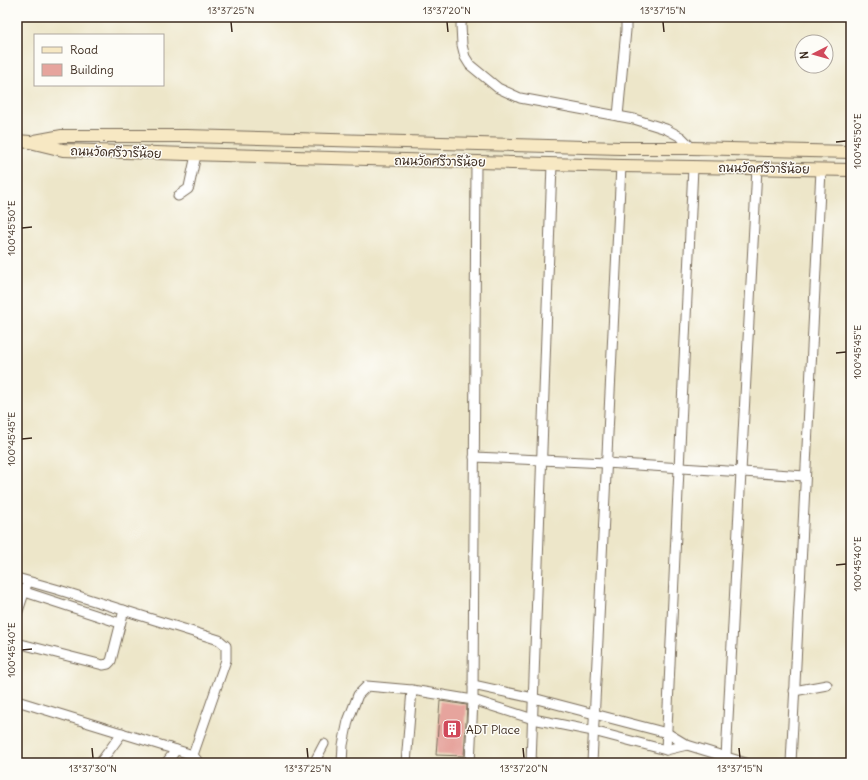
<svg xmlns="http://www.w3.org/2000/svg" width="868" height="780" viewBox="0 0 868 780" font-family="Delius,'Playpen Sans Thai',sans-serif">
<style>
.building{fill:#e6a49d}
.lines{fill:none;stroke-linecap:round;stroke-linejoin:round}
.minor-casing{stroke:#796c5a;stroke-width:11}
.secondary-casing{stroke:#796c5a;stroke-width:14}
.minor{stroke:#fff;stroke-width:9}
.secondary{stroke:#f7e8c3;stroke-width:12}
.ticks{fill:none;stroke:#3b2a1e;stroke-width:1.5}
.labels{text-anchor:middle;dominant-baseline:central;stroke-width:3;stroke-linejoin:round;paint-order:stroke}
.street-label{font-size:12px;fill:#3b2a1e;stroke:#fdfcf7}
.poi-label{font-size:12px;fill:#3b2a1e;stroke:#fdfcf7;text-anchor:start}
.neatline{fill:none;stroke:#3b2a1e;stroke-width:1.5}
.ticks-label{font-size:10px;text-anchor:middle;fill:#3b2a1e}
</style>
<rect width="100%" height="100%" fill="#fdfcf7"/>
<filter id="ink" filterUnits="userSpaceOnUse"><feTurbulence type="fractalNoise" baseFrequency=".025" numOctaves="2"/><feDisplacementMap in="SourceGraphic" scale="8" xChannelSelector="R" yChannelSelector="G"/><feConvolveMatrix kernelMatrix="1 2 1 2 8 2 1 2 1" color-interpolation-filters="sRGB"/></filter>
<filter id="wash" filterUnits="userSpaceOnUse"><feTurbulence type="fractalNoise" baseFrequency=".012" numOctaves="4" result="noise"/><feDisplacementMap in="SourceGraphic" scale="16" xChannelSelector="R" yChannelSelector="G"/><feGaussianBlur stdDeviation="0.9" result="paint"/><feColorMatrix in="noise" values="0 0 0 0 0 0 0 0 0 0 0 0 0 0 0 0 0 1.4 0 .05"/><feComposite in="paint" operator="in"/></filter>
<g filter="url(#wash)">
<rect width="100%" height="100%" fill="#ede6c9"/>
<g id="blocks">
<polygon class="building" points="440,701 467,705 464,756 436,755"/>
</g>
</g>
<g filter="url(#ink)">
<use href="#blocks" fill-opacity="0" stroke="#796c5a" stroke-width="1"/>
<g class="lines">
<g class="minor-casing">
<g id="minor">
<polyline points="462,17 461,25 462,45 465,57 470,65 498,88 520,98 634,119 666,129 681,137 692,148"/>
<polyline points="618,116 626,30 626,17"/>
<polyline points="178,196 188,189 189,187 196,155"/>
<polyline points="474,457 606,463 805,476"/>
<polyline points="17,578 59,590 219,640 226,646 226,660 193,755"/>
<polyline points="25,592 120,623"/>
<polyline points="17,614 26,587"/>
<polyline points="17,643 103,665 108,664 111,661 124,610"/>
<polyline points="473,685 533,698 667,733 687,745 746,763"/>
<polyline points="794,691 827,685"/>
<polyline points="17,701 193,755 199,763"/>
<polyline points="666,750 693,167"/>
<polyline points="726,757 757,168"/>
<polyline points="100,763 122,733"/>
<polyline points="166,763 176,750"/>
<polyline points="314,763 324,744"/>
<polyline points="342,763 343,745 348,721 358,695 367,686 412,690 473,700 533,719 593,731 666,750 687,745"/>
<polyline points="406,763 412,690"/>
<polyline points="470,763 473,700 476,162"/>
<polyline points="531,763 552,164"/>
<polyline points="592,763 621,166"/>
<polyline points="791,763 821,170"/>
</g>
</g>
<g class="secondary-casing">
<g id="secondary">
<polyline points="17,141 30,142 63,150 187,154 621,166 693,167 851,170"/>
<polyline points="35,141 62,136 186,136 620,148 692,148 851,152"/>
</g>
</g>
<use href="#minor" class="minor"/>
<use href="#secondary" class="secondary"/>
</g>
</g>
<path class="ticks" d="M231 22 232 32M447 22 448 32M663 22 664 32M836 142 846 141M22 228 32 227M836 353 846 352M22 439 32 438M836 565 846 564M22 650 32 649M92 748 93 758M307 748 308 758M523 748 524 758M739 748 740 758"/>
<defs>
<g id="building-square" transform="scale(1)"><rect x="-9" y="-9" width="18" height="18" rx="4" fill="#d1495b" stroke="#fdfcf7"/><path d="M-4-6H4V6H1V3H-1V6H-4ZM-2.5-4.3h1.7v1.8h-1.7ZM.8-4.3h1.7v1.8H.8ZM-2.5-1h1.7V.8h-1.7ZM.8-1h1.7V.8H.8Z" fill="#fff"/></g>
</defs>
<g fill-rule="evenodd">
<use href="#building-square" x="452" y="729"/>
</g>
<g class="labels">
<g class="street-label">
<text transform="translate(116 152) rotate(2)">ถนนวัดศรีวารีน้อย</text>
<text transform="translate(440 161) rotate(1)">ถนนวัดศรีวารีน้อย</text>
<text transform="translate(764 168) rotate(1)">ถนนวัดศรีวารีน้อย</text>
</g>
<g class="poi-label">
<text x="466" y="729">ADT Place</text>
</g>
</g>
<rect width="868" height="780" fill="none" stroke="#fdfcf7" stroke-width="44"/>
<rect x="34" y="34" width="130" height="52" fill="#fdfcf7" stroke="#afa8a0"/>
<rect x="42" y="47" width="20" height="6" fill="#f7e8c3" stroke="#afa8a0"/>
<text x="70" y="54" font-size="12" fill="#3b2a1e">Road</text>
<rect x="42" y="64" width="20" height="12" fill="#e6a49d" stroke="#afa8a0"/>
<text x="70" y="74" font-size="12" fill="#3b2a1e">Building</text>
<g transform="translate(814 54) rotate(264)"><circle r="19" fill="#fdfcf7" stroke="#afa8a0"/>
<path d="M0-3L7 15L0 10L-7 15Z" fill="#d1495b"/>
<text y="-6" font-size="11" font-weight="bold" text-anchor="middle" fill="#3b2a1e">N</text>
</g>
<rect x="22" y="22" width="824" height="736" class="neatline"/>
<g class="ticks-label">
<text x="231" y="14">13°37'25"N</text>
<text x="447" y="14">13°37'20"N</text>
<text x="663" y="14">13°37'15"N</text>
<text transform="translate(857 141) rotate(-90)" y="4">100°45'50"E</text>
<text transform="translate(11 228) rotate(-90)" y="4">100°45'50"E</text>
<text transform="translate(857 352) rotate(-90)" y="4">100°45'45"E</text>
<text transform="translate(11 439) rotate(-90)" y="4">100°45'45"E</text>
<text transform="translate(857 564) rotate(-90)" y="4">100°45'40"E</text>
<text transform="translate(11 650) rotate(-90)" y="4">100°45'40"E</text>
<text x="93" y="772">13°37'30"N</text>
<text x="308" y="772">13°37'25"N</text>
<text x="524" y="772">13°37'20"N</text>
<text x="740" y="772">13°37'15"N</text>
</g>
</svg>
